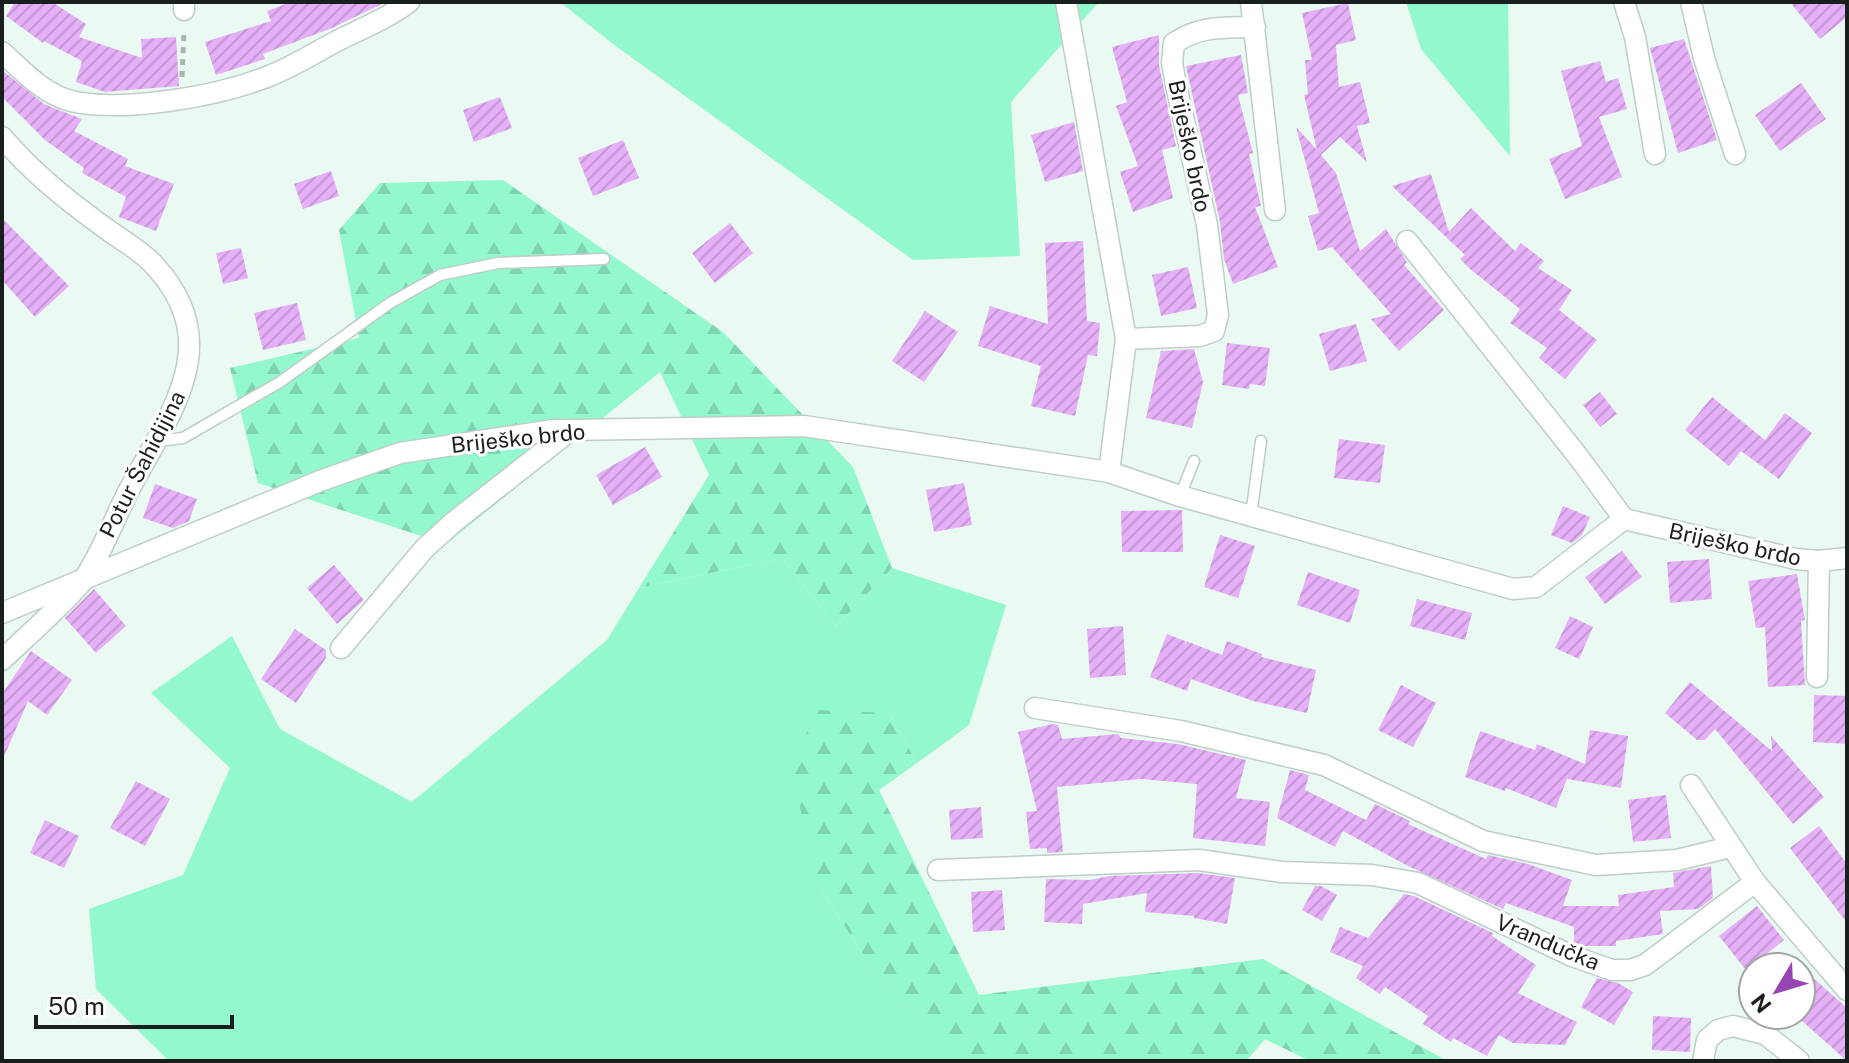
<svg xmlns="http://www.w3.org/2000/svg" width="1849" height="1063" viewBox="0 0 1849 1063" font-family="'Public Sans',sans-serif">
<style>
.grass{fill:#93f8ce}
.forest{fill:url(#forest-firs)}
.building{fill:url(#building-hatch)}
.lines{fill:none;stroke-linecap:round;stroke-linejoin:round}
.lane-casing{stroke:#becdc6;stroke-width:13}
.street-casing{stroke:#becdc6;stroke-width:23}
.path{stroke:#a8b5af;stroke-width:5;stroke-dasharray:6 6;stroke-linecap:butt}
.lane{stroke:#fff;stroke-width:10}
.street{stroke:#fff;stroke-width:20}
.labels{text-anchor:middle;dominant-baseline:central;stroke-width:6;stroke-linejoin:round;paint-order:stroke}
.street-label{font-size:22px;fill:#191f1c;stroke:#fff}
</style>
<defs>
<pattern id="forest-firs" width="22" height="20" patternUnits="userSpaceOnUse" patternTransform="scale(2)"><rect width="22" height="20" fill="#93f8ce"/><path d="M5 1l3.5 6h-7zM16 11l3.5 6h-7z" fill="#7ed4b0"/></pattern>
<pattern id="building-hatch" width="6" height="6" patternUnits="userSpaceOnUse" patternTransform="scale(2)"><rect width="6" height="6" fill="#e5b0f8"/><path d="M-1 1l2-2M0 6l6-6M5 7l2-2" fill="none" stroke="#c497d4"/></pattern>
</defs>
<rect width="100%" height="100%" fill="#eafaf2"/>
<g class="grass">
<polygon points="560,2 1099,2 1011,102 1020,256 913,260 613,44"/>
<polygon points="1406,2 1508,2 1510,156 1421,49"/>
<polygon points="782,558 836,626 892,568 1006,605 969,725 917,763 889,713 821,890 864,956 958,1058 966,1061 169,1061 96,989 89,909 183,875 230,768 151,693 232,636 280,729 412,802 607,640 639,588"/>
</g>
<g class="forest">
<polygon points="503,180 723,332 853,467 892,568 836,626 782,558 639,588 709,475 660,372 446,544 258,483 230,368 359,338 339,230 380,183"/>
<polygon points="819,710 889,713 917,763 879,790 979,995 1263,959 1447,1061 1310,1061 1265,1039 1246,1061 966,1061 958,1059 864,956 821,890 789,765"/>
</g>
<g class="building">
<polygon points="15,2 52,2 86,24 79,37 142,58 141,39 176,37 179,86 105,92 76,82 82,61 44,41 43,43 6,16"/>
<polygon points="291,2 386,2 332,28 263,54 265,59 216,75 205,42 271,21 267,11"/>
<polygon points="1790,2 1847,2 1847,17 1820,39"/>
<polygon points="1348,3 1356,40 1336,45 1339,87 1360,82 1370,123 1357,126 1367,162 1340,137 1321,155 1336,173 1360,251 1386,229 1407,262 1404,265 1444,310 1399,351 1371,319 1391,314 1332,247 1318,251 1308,216 1319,213 1296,127 1317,150 1304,95 1308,94 1305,60 1312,60 1302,13"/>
<polygon points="1159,35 1159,65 1176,146 1162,150 1173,198 1133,212 1120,172 1138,166 1116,106 1127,102 1112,47"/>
<polygon points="1684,39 1717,140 1678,153 1650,48"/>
<polygon points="1241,55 1248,93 1238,95 1253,153 1249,154 1261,206 1255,207 1278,267 1233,284 1224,259 1220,222 1186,66"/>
<polygon points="1600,61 1606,82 1618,78 1627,109 1599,117 1622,177 1565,199 1549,159 1582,146 1561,71"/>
<polygon points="2,70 44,104 82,119 74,131 128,159 125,166 174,184 156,231 119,217 126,197 82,173 84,168 45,140 2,97"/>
<polygon points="1801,83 1826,119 1780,151 1755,115"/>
<polygon points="500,97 512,128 474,142 463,110"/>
<polygon points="1074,122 1083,171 1045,182 1031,135"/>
<polygon points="623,140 639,178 593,196 578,158"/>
<polygon points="331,171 339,196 303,209 294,184"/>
<polygon points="1431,174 1449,232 1471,208 1515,251 1521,243 1544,261 1538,268 1572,290 1559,310 1597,340 1565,379 1539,358 1547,348 1510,323 1520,309 1470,269 1460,259 1465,255 1392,186"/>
<polygon points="2,218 69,286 35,317 2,280"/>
<polygon points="730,223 753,253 715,283 692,253"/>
<polygon points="1083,241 1087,321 1100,323 1097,356 1088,355 1075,416 1031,406 1041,366 978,346 990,306 1048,324 1045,243"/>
<polygon points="241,248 248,278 223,284 216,253"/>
<polygon points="1188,267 1197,308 1161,316 1152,275"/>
<polygon points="297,303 306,340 263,350 254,313"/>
<polygon points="925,311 958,332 924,382 892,361"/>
<polygon points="1356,324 1367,361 1330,371 1319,334"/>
<polygon points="1227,343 1270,348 1265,386 1250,384 1249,389 1222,385"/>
<polygon points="1194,349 1203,382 1192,428 1146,418 1161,351"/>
<polygon points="1600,392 1617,414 1600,427 1583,405"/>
<polygon points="1712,397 1765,440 1785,413 1812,433 1779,479 1741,451 1729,466 1685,430"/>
<polygon points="1339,439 1385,445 1380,483 1334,478"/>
<polygon points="645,447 662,477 613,505 596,475"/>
<polygon points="964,483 972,525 934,532 926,490"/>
<polygon points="155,484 197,499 189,521 173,528 143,518"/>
<polygon points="1563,506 1590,517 1582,535 1572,543 1551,535"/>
<polygon points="1182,510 1183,552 1122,552 1121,511"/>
<polygon points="1220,535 1255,546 1238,598 1204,587"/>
<polygon points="1622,551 1642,577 1605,604 1585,577"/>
<polygon points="1709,559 1712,599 1670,603 1667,562"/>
<polygon points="334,565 364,600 337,624 307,588"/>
<polygon points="1308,572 1360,590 1350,623 1297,605"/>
<polygon points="1797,574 1805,620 1801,621 1805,685 1768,687 1765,627 1756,628 1748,581"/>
<polygon points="94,589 126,626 96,653 65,618"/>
<polygon points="1417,599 1472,613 1465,640 1410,626"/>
<polygon points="1570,616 1593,627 1579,659 1555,648"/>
<polygon points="1123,626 1126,675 1090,678 1087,629"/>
<polygon points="295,629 326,650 326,658 296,703 261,679"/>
<polygon points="1167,634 1185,641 1185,645 1186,641 1222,655 1227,641 1262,654 1261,657 1316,670 1307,713 1253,701 1191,679 1187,691 1150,677"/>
<polygon points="31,651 72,680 47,715 28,701 2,761 2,694"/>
<polygon points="1690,682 1772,751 1771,736 1824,797 1793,824 1715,729 1705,740 1697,740 1665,713"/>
<polygon points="1401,685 1436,703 1413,747 1378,730"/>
<polygon points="1814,695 1847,696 1847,744 1813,742"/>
<polygon points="1053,724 1058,725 1062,739 1118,734 1121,738 1178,744 1246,760 1236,798 1270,802 1265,846 1193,838 1197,784 1141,779 1057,787 1063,852 1047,853 1047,848 1030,849 1026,812 1037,811 1018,732"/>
<polygon points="1590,730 1628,736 1621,788 1567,779 1556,808 1506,788 1505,791 1465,777 1480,731 1535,750 1537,744 1585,764"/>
<polygon points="1290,770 1309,775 1305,790 1366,820 1375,804 1410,821 1408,824 1486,859 1488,855 1528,864 1572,880 1563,906 1619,906 1618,895 1674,887 1673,873 1711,866 1713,898 1698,909 1660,911 1663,934 1616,941 1616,946 1583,946 1574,943 1574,927 1506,903 1503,909 1408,866 1343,831 1335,847 1277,818"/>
<polygon points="136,781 170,799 145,846 110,828"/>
<polygon points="1666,795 1671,838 1633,842 1628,800"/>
<polygon points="981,807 983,838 951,840 949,810"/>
<polygon points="45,820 79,836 64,868 30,853"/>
<polygon points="1819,826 1847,864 1847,923 1790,848"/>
<polygon points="1198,873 1235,878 1227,924 1194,918 1194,916 1145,912 1147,893 1083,904 1082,924 1044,922 1046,879 1090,880 1110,876"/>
<polygon points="1315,886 1321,886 1337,895 1322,921 1302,910"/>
<polygon points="1002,890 1005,930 973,932 971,892"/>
<polygon points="1404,894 1414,896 1493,933 1492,936 1536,965 1518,993 1577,1022 1565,1045 1513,1043 1499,1035 1487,1056 1453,1038 1451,1042 1423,1024 1428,1016 1385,987 1380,994 1356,978 1363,966 1330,952 1340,927 1368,938"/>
<polygon points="1757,906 1784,940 1746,970 1719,936"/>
<polygon points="1811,976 1847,1008 1847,1061 1801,1020 1801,988"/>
<polygon points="1597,978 1618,983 1633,992 1614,1025 1581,1007"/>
<polygon points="1653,1016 1691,1018 1690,1052 1652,1050"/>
</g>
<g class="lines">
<g class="lane-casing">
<g id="lane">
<polyline points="158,441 183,438 280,382 390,303 440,275 498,263 604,259"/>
<polyline points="1180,496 1194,461"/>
<polyline points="1251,516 1261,441"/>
</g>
</g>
<g class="street-casing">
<g id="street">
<polyline points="184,2 184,10"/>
<polyline points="1066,2 1126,339 1109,472"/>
<polyline points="1251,2 1275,210"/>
<polyline points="1624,2 1635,37 1655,154"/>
<polyline points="1691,2 1704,58 1735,154"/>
<path d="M2 52C22 70 43 94 71 101 124 113 219 96 269 76 295 66 320 49 345 37 368 26 389 17 409 2"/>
<path d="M2 137C32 172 64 198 101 225 118 238 141 250 155 266 228 346 167 416 128 492 116 515 96 566 80 584 56 611 28 635 2 660"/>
<polyline points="1407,241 1580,459 1624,519"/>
<path d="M1126 339 1200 336 1214 331 1218 315 1207 225 1176 85 1172 63 1174 43C1202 25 1223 28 1255 27"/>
<polyline points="2,613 320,481 400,453 553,430 571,430 804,426 1109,472 1180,496 1513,589 1536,587 1624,519 1796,559 1819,561 1847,558"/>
<polyline points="341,648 424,549 455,521 571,430"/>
<polyline points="1817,677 1819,561"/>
<polyline points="1035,708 1181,731 1324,765 1483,841 1596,865 1677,860 1730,847"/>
<polyline points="1691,785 1755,882"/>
<polyline points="938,870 1199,860 1282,872 1372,875 1418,883 1572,956 1612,970 1630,970 1645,965 1755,882 1847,990"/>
<polyline points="1703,1061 1707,1040 1718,1030 1733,1026 1765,1034 1799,1061"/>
</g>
</g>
<polyline class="path" points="182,77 184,31"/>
<use href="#lane" class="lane"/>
<use href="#street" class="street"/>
</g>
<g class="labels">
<g class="street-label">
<text transform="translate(1190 146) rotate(78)">Briješko brdo</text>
<text transform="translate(518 438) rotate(-6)">Briješko brdo</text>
<text transform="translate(142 464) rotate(-63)">Potur Šahidijina</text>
<text transform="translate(1735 544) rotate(12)">Briješko brdo</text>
<text transform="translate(1548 942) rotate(23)">Vrandučka</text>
</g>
</g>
<rect width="1849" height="1063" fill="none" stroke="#191f1c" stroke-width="8"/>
<g transform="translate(1777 991) rotate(232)"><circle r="38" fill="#ffffff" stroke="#a3a5a4" stroke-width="2"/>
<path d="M0-6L14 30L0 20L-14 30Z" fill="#9845b4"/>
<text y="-12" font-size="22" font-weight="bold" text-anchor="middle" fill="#191f1c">N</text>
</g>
<path d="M36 1015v12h196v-12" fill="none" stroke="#191f1c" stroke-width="4"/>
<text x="48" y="1015" font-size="24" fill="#191f1c" stroke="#ffffff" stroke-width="6" paint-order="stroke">50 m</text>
</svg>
